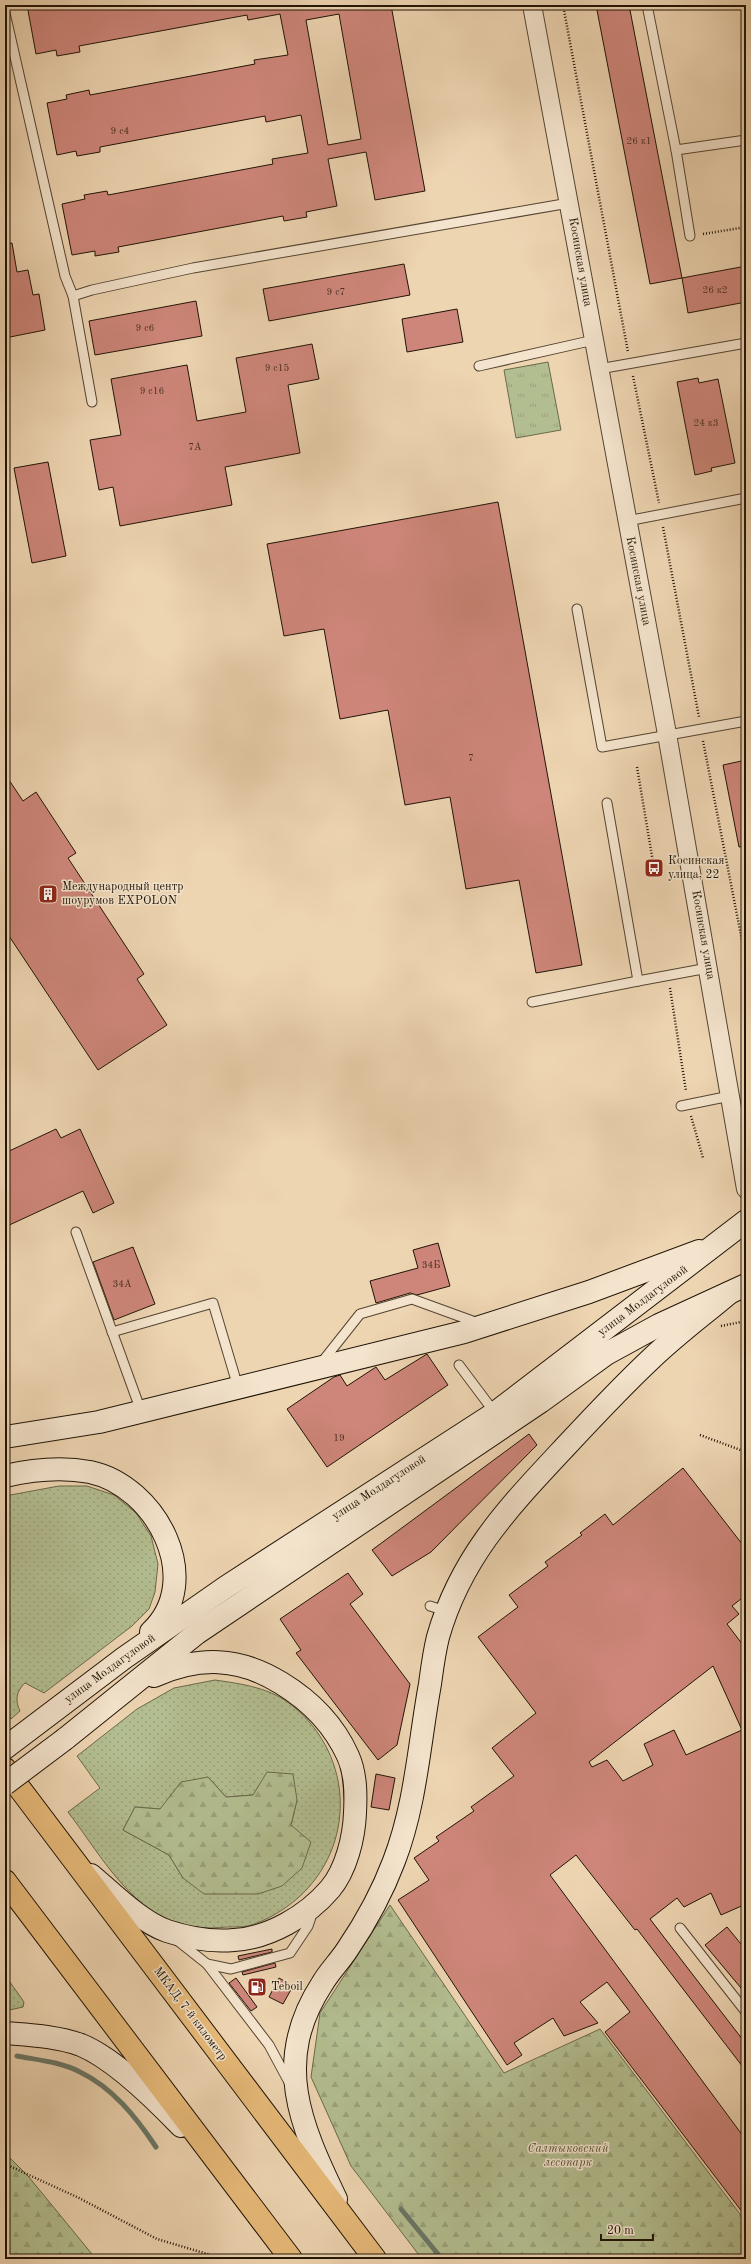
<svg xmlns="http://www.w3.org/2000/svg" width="751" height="2264" viewBox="0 0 751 2264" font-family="'Old Standard TT',serif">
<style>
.grass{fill:url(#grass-dots);stroke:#6a694b;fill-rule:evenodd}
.forest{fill:url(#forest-firs);stroke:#6a694b}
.park{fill:url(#park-tufts);stroke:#6a694b}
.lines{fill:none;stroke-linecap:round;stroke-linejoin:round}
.stream{stroke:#6a7767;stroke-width:5}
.building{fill:#ce867a;stroke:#201406;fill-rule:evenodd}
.service-casing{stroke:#544431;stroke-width:11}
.minor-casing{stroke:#544431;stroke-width:20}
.secondary-casing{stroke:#201406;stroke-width:24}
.trunk-casing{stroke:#201406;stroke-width:24}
.path{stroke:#201406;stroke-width:2.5;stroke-dasharray:1 2;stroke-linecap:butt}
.service{stroke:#f4e4cd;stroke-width:9}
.minor{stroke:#f4e4cd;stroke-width:18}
.secondary{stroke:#f4e4cd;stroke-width:22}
.trunk{stroke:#e7ba79;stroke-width:22}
.secondary-bridge-casing{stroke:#201406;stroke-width:24;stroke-linecap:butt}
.secondary-bridge{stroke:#f4e4cd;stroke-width:22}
.labels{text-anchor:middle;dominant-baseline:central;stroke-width:3;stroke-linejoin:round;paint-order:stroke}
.number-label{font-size:10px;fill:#4c3023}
.street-label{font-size:12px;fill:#201406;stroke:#f4e4cd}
.poi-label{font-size:12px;fill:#201406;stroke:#f4e4cd;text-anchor:start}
.park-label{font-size:12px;font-style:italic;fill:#535036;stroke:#f4e4cd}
</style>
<defs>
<pattern id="grass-dots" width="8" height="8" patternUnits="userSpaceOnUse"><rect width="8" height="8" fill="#b3be90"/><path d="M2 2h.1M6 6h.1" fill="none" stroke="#9aa27b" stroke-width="1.8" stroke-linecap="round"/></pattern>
<pattern id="forest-firs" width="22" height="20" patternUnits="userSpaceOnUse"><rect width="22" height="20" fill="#b3be90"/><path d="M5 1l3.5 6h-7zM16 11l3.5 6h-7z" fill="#9aa27b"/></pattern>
<pattern id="park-tufts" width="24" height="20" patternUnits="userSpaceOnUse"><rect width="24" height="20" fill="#b3be90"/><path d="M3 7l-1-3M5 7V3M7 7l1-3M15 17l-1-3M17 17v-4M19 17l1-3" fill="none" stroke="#9aa27b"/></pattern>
</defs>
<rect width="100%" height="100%" fill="#eed5b2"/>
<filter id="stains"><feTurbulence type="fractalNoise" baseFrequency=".005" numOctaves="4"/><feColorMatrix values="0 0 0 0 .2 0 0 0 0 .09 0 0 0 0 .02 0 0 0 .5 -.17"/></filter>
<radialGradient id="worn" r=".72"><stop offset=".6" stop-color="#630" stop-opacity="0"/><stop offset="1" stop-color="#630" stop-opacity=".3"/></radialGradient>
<g class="grass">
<path d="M59 1486H87L114 1495 136 1513 151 1536 158 1564 155 1592 149 1609 132 1626 44 1693 25 1683C16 1691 15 1701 20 1711L11 1719 5 1711V1496Z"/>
<path d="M215 1680C243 1684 272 1688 294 1707 354 1757 356 1846 298 1898 284 1910 266 1921 248 1926 242 1927 234 1927 227 1927 207 1929 183 1928 165 1919 122 1896 97 1850 68 1812L100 1788 77 1756 137 1709 174 1688ZM208 1777 226 1797 253 1795 297 1800 291 1825 183 1878 169 1855 123 1830 135 1807 160 1809Z"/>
<polygon points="5,1975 24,2002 23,2007 5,2011"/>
</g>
<g class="forest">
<polygon points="267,1772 293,1774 297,1800 291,1825 311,1842 302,1868 282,1886 258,1894 204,1894 183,1878 169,1855 123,1830 135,1807 160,1809 181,1782 208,1777 226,1797 253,1795"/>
<polygon points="390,1905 504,2073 600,2029 746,2222 746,2259 422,2259 351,2166 311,2077 320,2013"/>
<polygon points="5,2153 28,2176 96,2259 5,2259"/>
</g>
<polygon class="park" points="548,362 561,430 516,438 504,370"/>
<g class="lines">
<g class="stream">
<path d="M17 2056C38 2060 61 2062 80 2072 113 2088 136 2117 156 2147"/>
<polyline points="401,2209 442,2259"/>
</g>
</g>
<g class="building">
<path d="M27 5H391L425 191 375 200 366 152 328 159 337 206 306 212 307 217 284 221 283 216 118 247 119 252 95 256V251L72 255 62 204 85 199 84 195 107 191 108 195 273 164 272 159 308 153 301 115 266 122 265 116 100 147V152L77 156 76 151 57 155 47 103 67 99 66 95 89 90 90 95 255 64 254 60 288 55 280 14 248 20 247 15 79 46 80 52 57 56 56 50 36 54ZM339 14 361 139 328 145 306 20Z"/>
<polygon points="596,5 629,5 682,278 650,284"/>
<polygon points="12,243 17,272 28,270 33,295 39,294 45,330 5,338 5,244"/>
<polygon points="404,264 410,295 269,321 263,289"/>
<polygon points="746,266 746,302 688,313 682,278"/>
<polygon points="196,301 202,336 95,355 89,321"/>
<polygon points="457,309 463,342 407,352 402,319"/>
<polygon points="312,344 319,379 288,385 300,453 225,467 232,505 120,526 113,487 99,490 90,440 121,435 111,379 187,365 197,421 246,412 236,358"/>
<polygon points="698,378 699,383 718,379 735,463 711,468 712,471 695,475 677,382"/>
<polygon points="48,462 66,556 32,563 14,468"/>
<polygon points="498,502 582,965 536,973 519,880 466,889 450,797 405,805 388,710 340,719 324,629 284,636 267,544"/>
<polygon points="746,760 746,846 739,847 723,765"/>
<polygon points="5,774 23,801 36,792 76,853 68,858 144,974 137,979 167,1025 98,1070 5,930"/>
<polygon points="56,1129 61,1138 80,1129 114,1203 93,1213 83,1191 5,1227 5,1153"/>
<polygon points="438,1243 450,1286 417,1295 410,1293 376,1303 370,1281 418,1268 413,1250"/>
<polygon points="133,1247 155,1304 114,1320 93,1262"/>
<polygon points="427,1354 448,1385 327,1467 287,1409 334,1377 340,1375 347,1386 376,1367 385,1380"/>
<polygon points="529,1434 537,1445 431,1552 392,1576 372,1550"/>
<path d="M683 1468 746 1549V1595L732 1606 739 1614 727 1624 746 1649V1904L721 1915 711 1893 684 1907 677 1898 650 1919 746 2044V2071L637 1929 635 1930 576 1855 550 1875 746 2140V2217L605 2032 630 2012 607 1982 580 2002 598 2023 564 2036 553 2018 514 2043 522 2055 507 2065 398 1900 429 1880 414 1858 439 1841 436 1837 474 1811 471 1807 514 1776 492 1748 536 1713 478 1637 518 1607 509 1595 548 1566 545 1562 582 1535 580 1533 605 1514 613 1525ZM713 1666 742 1730 686 1755 674 1730 644 1744 653 1765 623 1781 607 1760 592 1767 589 1762Z"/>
<polygon points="348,1573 363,1594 350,1604 410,1684 397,1745 378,1760 296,1653 301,1650 280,1619"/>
<polygon points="376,1774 395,1778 389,1810 371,1807"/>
<polygon points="727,1927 746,1950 746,1994 705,1945"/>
<polygon points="272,1949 272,1952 239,1960 238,1956"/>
<polygon points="275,1963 276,1967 243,1975 242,1972"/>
<polygon points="236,1978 257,2007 251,2011 229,1983"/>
<polygon points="279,1978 293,1986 283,2004 269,1997"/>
</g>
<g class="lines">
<g class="service-casing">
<g id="service">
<polyline points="647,5 676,150 746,140"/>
<polyline points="5,13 65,276 73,296 92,290 193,268 569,203"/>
<polyline points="676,150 690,236"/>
<polyline points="73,296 92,402"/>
<polyline points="479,366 594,340"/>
<polyline points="599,369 746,343"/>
<polyline points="627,521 746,498"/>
<polyline points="577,609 602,747 746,721"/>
<polyline points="607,803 638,981 708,968"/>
<polyline points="532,1002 638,981"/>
<polyline points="681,1106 730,1096"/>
<polyline points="76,1232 141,1411"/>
<polyline points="112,1332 213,1303 238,1387"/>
<polyline points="322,1362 360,1314 412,1299 478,1323"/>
<polyline points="459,1365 495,1413"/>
<polyline points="430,1606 446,1611"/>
<polyline points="680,1928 746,2012"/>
<polyline points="178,1941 207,1964 269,2045 290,2084"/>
<polyline points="207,1964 231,1969 290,1953 308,1926 313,1911"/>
</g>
</g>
<g class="minor-casing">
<polyline id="minor" points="532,5 667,734 746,1189"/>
</g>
<g class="secondary-casing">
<g id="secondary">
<polyline points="5,1437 99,1422 464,1332 589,1292 699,1251"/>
<path d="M5 1476C31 1470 63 1467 90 1472 156 1486 206 1580 151 1632"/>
<polyline points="65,1739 197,1633 540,1402 606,1354 659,1325 746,1285"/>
<polyline points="5,1748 124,1658 226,1587 495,1413 746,1221"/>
<path d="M91 1875C112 1893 141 1922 167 1931 188 1938 212 1942 234 1940 269 1938 307 1916 330 1889 346 1870 354 1838 355 1813 356 1794 356 1774 348 1756 334 1725 309 1700 281 1683 239 1657 199 1656 154 1676"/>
<path d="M5 2033C30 2035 57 2036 81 2045 115 2059 156 2100 181 2126"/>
<path d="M336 2199C300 2124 272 2061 322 1984 329 1972 339 1962 347 1950 366 1922 382 1893 394 1861 416 1804 419 1744 430 1684 432 1669 434 1653 438 1637 461 1556 510 1506 566 1446 594 1416 622 1386 652 1358 676 1335 703 1315 729 1293"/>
</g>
</g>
<g class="trunk-casing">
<g id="trunk">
<polyline points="5,1769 375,2259"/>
<polyline points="5,1881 291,2259"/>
</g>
</g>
<g class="path">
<polyline points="563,5 628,352"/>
<polyline points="703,234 746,227"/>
<polyline points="633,376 659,503"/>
<polyline points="663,527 699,717"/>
<polyline points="703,741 746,961"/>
<polyline points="637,767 654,868"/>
<polyline points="670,988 686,1091"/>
<polyline points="691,1116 703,1158"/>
<polyline points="721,1326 746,1321"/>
<polyline points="700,1435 746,1452"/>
<polyline points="5,2164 79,2198 157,2239 224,2259"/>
</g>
<use href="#service" class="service"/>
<use href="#minor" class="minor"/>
<use href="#secondary" class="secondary"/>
<use href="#trunk" class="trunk"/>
<g class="secondary-bridge-casing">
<polyline id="secondary-bridge" points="5,1784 65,1739"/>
</g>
<use href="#secondary-bridge" class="secondary-bridge"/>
</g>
<defs>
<g id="bus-square" transform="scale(1)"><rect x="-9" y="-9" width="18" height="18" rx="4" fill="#8f2418" stroke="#f4e4cd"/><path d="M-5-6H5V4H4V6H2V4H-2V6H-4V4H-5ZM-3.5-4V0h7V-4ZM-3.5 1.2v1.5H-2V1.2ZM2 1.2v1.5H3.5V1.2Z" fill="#fff"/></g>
<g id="building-square" transform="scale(1)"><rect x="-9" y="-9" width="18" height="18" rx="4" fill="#8f2418" stroke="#f4e4cd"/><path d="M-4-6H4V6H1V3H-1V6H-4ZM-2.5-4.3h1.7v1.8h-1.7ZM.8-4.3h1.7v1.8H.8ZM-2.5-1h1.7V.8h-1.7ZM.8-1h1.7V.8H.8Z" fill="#fff"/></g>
<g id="fuel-square" transform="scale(1)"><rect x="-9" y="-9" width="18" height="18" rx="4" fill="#8f2418" stroke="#f4e4cd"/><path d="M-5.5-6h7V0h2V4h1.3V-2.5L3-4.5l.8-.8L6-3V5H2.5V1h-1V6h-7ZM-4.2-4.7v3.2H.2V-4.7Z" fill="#fff"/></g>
</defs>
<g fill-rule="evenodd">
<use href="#bus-square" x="654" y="868"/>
<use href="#building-square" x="48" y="894"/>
<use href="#fuel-square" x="257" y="1987"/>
</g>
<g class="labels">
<g class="number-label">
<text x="120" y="131">9 с4</text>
<text x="639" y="141">26 к1</text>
<text x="715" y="290">26 к2</text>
<text x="336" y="292">9 с7</text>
<text x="145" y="328">9 с6</text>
<text x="277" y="368">9 с15</text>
<text x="152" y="391">9 с16</text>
<text x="706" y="423">24 к3</text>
<text x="195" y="447">7А</text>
<text x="471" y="758">7</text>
<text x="431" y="1265">34Б</text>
<text x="122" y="1284">34А</text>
<text x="339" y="1438">19</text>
</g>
<g class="street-label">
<text transform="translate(580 262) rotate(80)">Косинская улица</text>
<text transform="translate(638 581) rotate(79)">Косинская улица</text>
<text transform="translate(703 935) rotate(80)">Косинская улица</text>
<text transform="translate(643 1301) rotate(-37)">улица Молдагуловой</text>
<text transform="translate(379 1488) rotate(-33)">улица Молдагуловой</text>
<text transform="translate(110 1669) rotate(-36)">улица Молдагуловой</text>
<text transform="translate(190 2014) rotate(53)">МКАД, 7-й километр</text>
</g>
<g class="poi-label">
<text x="668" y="861">Косинская<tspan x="668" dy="14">улица, 22</tspan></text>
<text x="62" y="887">Международный центр<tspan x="62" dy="14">шоурумов EXPOLON</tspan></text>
<text x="271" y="1987">Teboil</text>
</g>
<g class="park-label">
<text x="568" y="2149">Салтыковский<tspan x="568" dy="14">лесопарк</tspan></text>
</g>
</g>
<rect width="751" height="2264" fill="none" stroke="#eed5b2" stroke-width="20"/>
<rect x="6" y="6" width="739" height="2252" fill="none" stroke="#201406" stroke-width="2"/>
<rect x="10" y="10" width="731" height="2244" fill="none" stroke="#201406"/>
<path d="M601 2234v6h52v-6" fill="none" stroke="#201406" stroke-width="2"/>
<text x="607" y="2234" font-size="12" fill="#201406" stroke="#f4e4cd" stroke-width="3" paint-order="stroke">20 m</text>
<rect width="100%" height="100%" filter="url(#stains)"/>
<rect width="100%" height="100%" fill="url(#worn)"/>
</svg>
